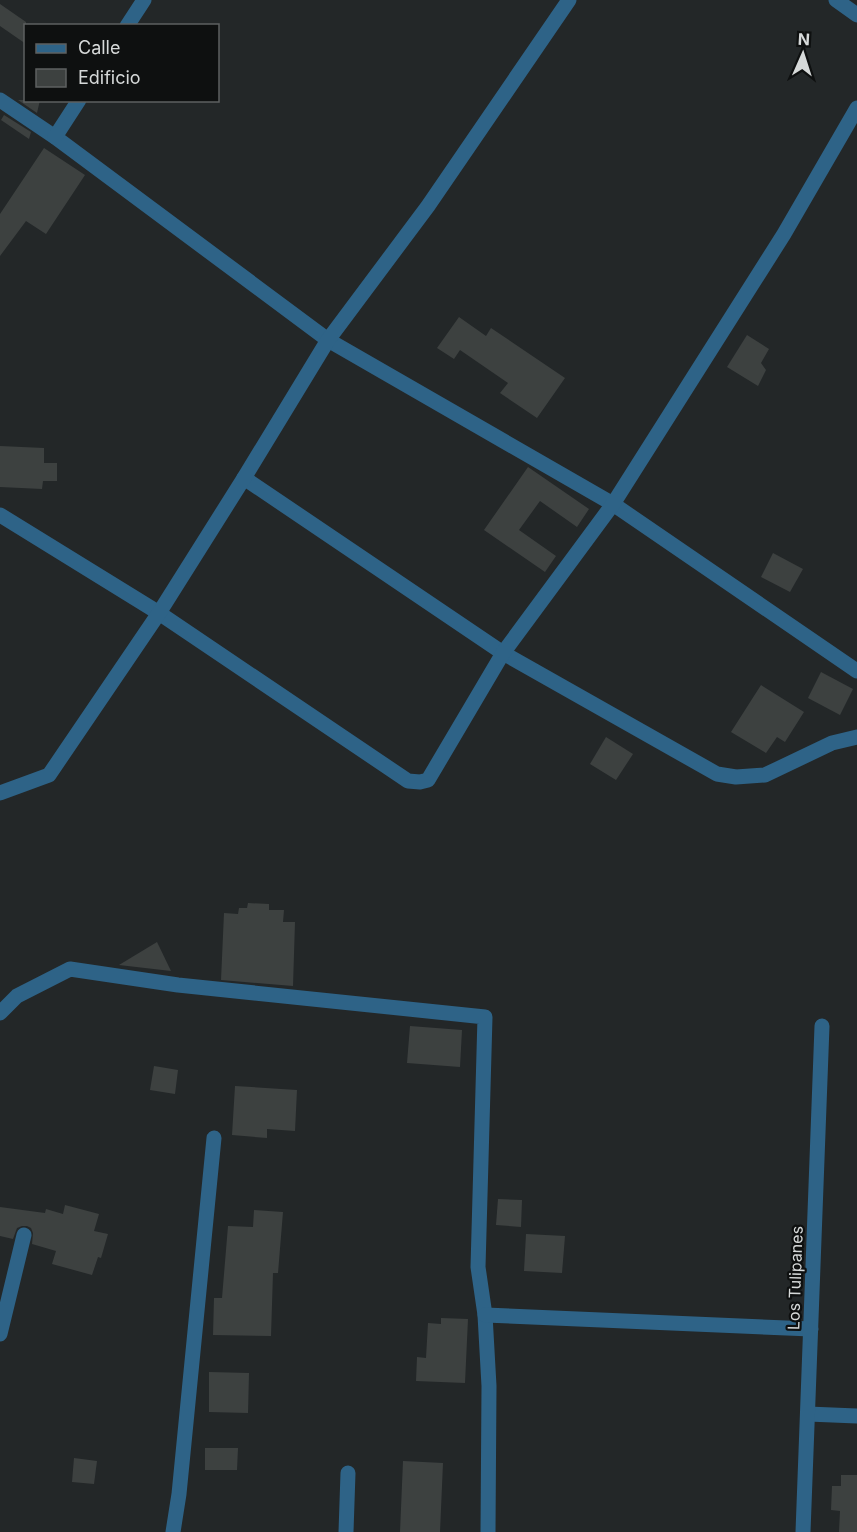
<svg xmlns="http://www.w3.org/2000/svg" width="857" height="1532" viewBox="0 0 857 1532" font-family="Inter,sans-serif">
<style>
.building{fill:#3d4140}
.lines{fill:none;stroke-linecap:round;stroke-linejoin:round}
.minor{stroke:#2e6387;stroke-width:15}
.labels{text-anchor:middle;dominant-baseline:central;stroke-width:4.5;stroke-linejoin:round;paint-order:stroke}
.street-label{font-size:16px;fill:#d6d9d9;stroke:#0e1010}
</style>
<rect width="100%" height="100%" fill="#232728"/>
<g class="building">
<polygon points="0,4 26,22 26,44 0,26"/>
<polygon points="18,100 40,100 37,113"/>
<polygon points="4,115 31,132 29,139 1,120"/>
<polygon points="44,148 85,175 46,234 26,221 0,256 0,214"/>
<polygon points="459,317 486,336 491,328 565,378 537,418 500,393 508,383 460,350 454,359 437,348"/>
<polygon points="747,335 769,349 761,363 766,370 758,386 727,367"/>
<polygon points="0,446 44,448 44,463 57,463 57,481 43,481 42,489 0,487"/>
<polygon points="528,467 589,509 577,527 540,501 519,530 556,556 545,572 484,530"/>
<polygon points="773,553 803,569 790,592 761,577"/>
<polygon points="821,672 853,689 840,715 808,698"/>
<polygon points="761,685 804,712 785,742 777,737 766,753 731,732"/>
<polygon points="606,737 633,754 616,780 590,764"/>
<polygon points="248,903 269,904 269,910 284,910 283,922 295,922 293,986 221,980 224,913 238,914 239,908 247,908"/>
<polygon points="157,942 171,971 119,965"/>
<polygon points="410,1026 462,1030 460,1067 407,1063"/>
<polygon points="154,1066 178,1070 175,1094 150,1090"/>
<polygon points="235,1086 297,1090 295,1131 267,1129 267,1138 232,1135"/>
<polygon points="498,1199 522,1200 521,1227 496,1225"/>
<polygon points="65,1205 99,1214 94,1231 108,1234 101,1258 98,1257 92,1275 52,1264 56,1251 32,1244 33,1233 31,1228 27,1226 22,1226 17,1228 13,1239 0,1236 0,1207 45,1213 46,1209 63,1214"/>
<polygon points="254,1210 283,1212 278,1273 273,1273 271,1336 213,1335 214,1298 222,1298 228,1226 253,1227"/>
<polygon points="526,1234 565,1236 562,1273 524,1271"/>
<polygon points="441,1318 468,1319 465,1383 416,1381 417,1357 426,1358 428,1323 441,1324"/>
<polygon points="209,1372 249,1373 248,1413 209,1412"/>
<polygon points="205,1448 238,1448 237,1470 205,1470"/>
<polygon points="74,1458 97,1461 94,1484 72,1482"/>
<polygon points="403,1461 443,1463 440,1532 400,1532"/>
<polygon points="841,1475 857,1475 857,1532 839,1532 840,1511 831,1510 832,1486 841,1486"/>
</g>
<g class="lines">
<g class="minor">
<polyline points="836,0 857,15"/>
<polyline points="127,26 144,0"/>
<polyline points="0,100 55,137 328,340 613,504 857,671"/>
<polyline points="55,137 79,100"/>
<polyline points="244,478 503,653 717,774 736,777 765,775 832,743 857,737"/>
<polyline points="0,515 159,613 408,781 420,782 428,780 503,653 613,504 784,234 857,108"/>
<polyline points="0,793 49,775 159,613 244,478 328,340 428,206 569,0"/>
<polyline points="0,1013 17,996 70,969 178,985 485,1017 478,1267 485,1315 489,1386 488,1532"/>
<polyline points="485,1315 811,1329"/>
<polyline points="0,1334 24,1235"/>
<polyline points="808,1414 857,1416"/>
<polyline points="173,1532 179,1494 214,1138"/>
<polyline points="346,1532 348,1473"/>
<polyline points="803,1532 822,1026"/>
</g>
</g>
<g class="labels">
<g class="street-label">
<text transform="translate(795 1278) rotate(-88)">Los Tulipanes</text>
</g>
</g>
<rect x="24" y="24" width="195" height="78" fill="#0e1010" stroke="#5e6060" stroke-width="1.5"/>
<rect x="36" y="44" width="30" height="9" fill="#2e6387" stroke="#5e6060" stroke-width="1.5"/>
<text x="78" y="54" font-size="18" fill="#d6d9d9">Calle</text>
<rect x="36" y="69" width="30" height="18" fill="#3d4140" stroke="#5e6060" stroke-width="1.5"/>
<text x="78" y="84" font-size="18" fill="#d6d9d9">Edificio</text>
<g transform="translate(803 54) rotate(3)" stroke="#0e1010" stroke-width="4.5" paint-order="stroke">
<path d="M0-4.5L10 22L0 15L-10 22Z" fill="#d6d9d9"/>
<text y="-9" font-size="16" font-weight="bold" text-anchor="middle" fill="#d6d9d9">N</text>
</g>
</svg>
